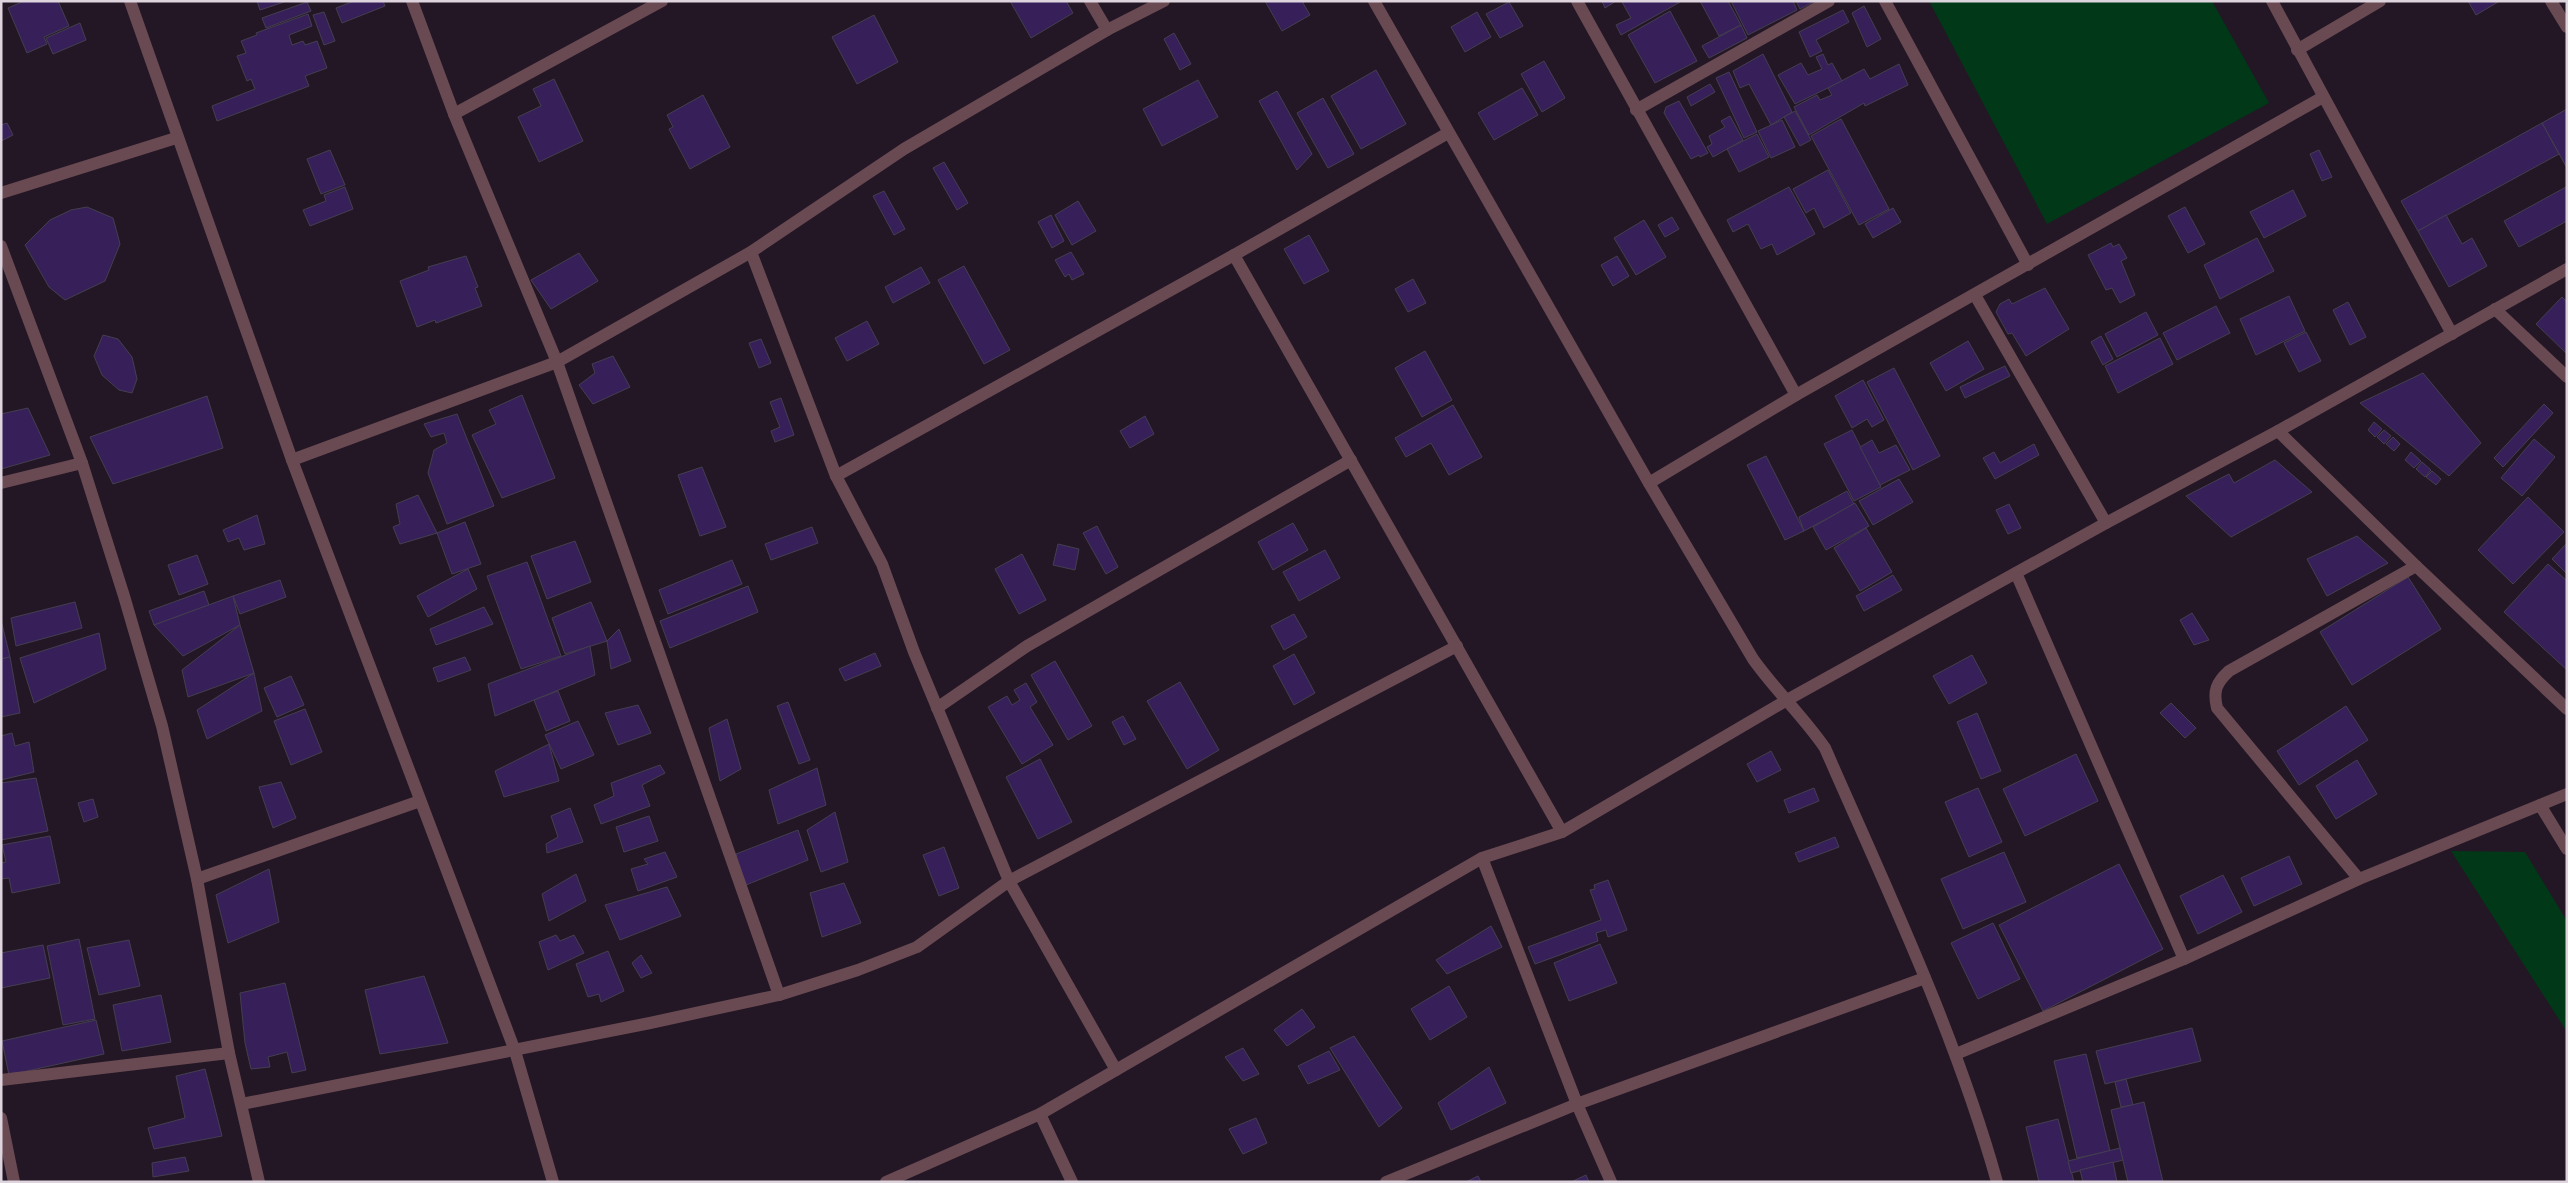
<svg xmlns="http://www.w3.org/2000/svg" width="2568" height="1183" viewBox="0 0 2568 1183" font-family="'Varela Round',sans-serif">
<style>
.green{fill:#003818}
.building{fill:#372059;stroke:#443e50}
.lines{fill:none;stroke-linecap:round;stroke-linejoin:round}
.minor{stroke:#6a4a52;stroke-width:12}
</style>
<rect width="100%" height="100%" fill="#231725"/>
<g class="green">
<polygon points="1929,1 2212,1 2269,103 2047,224"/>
<polygon points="2451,851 2525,852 2567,921 2567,1032"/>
</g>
<g class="building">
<polygon points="24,1 58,1 69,26 44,37 47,44 27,53 8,8"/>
<polygon points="257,1 287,1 260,10"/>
<polygon points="354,1 383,1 385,6 342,23 336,8"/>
<polygon points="1010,1 1066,1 1073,13 1031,38"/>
<polygon points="1265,1 1305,1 1303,3 1310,15 1282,31"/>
<polygon points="1602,1 1616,1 1605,8"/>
<polygon points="1624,1 1682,1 1621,35 1616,25 1631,18 1622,2"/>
<polygon points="1700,1 1728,1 1741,25 1719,36"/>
<polygon points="1731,1 1793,1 1797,10 1748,35"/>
<polygon points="1796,1 1816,1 1800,9"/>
<polygon points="2468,1 2497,1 2498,2 2476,15"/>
<polygon points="307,2 311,11 266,28 262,18"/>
<polygon points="1509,2 1523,26 1500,38 1486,14"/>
<polygon points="1864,6 1881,39 1867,47 1852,13"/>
<polygon points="1843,10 1849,22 1816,40 1822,51 1810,57 1799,32"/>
<polygon points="1670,11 1697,61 1655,83 1628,35"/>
<polygon points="324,12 335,41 324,45 313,15"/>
<polygon points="1477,12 1491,37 1465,52 1451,27"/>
<polygon points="308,14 312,26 289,35 292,45 303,41 305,45 317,41 327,68 305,76 309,86 217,121 212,106 255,89 251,79 247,81 237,56 246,53 241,41 257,35 256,33"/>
<polygon points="874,15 898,62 857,84 832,37"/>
<polygon points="80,23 86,40 53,54 46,38"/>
<polygon points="1741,25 1747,38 1709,58 1702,46"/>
<polygon points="1174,33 1191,64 1180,70 1164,39"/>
<polygon points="1763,54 1792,112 1771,125 1749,84 1740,88 1733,71"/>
<polygon points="1823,54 1828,65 1832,63 1842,81 1795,104 1778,75 1801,63 1808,75 1822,69 1816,57"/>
<polygon points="1544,61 1565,98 1542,112 1521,74"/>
<polygon points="1899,64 1908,85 1865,106 1864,103 1809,135 1794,107 1817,95 1820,100 1832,95 1828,88 1864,69 1870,79"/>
<polygon points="1376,70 1406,124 1361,149 1331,96"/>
<polygon points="1729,72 1757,132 1744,138 1716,78"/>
<polygon points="554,79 583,141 539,162 518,117 541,106 533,89"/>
<polygon points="1198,80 1218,117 1162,146 1143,109"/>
<polygon points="1710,84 1715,92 1691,106 1687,97"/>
<polygon points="1522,88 1538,115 1494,140 1478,113"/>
<polygon points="1277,91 1312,154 1297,170 1259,101"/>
<polygon points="703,95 730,147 690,169 669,129 673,127 667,115"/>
<polygon points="1323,98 1354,154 1328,168 1297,113"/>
<polygon points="1679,101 1708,153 1700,157 1699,155 1691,159 1664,113 1666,107"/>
<polygon points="2567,109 2567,168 2542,123"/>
<polygon points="1795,111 1811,140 1800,146 1784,117"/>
<polygon points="1730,116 1743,140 1713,157 1707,147 1712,144 1709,136 1725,127 1721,121"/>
<polygon points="1841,119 1889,209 1859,225 1811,136"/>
<polygon points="1782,120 1795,147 1771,158 1758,131"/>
<polygon points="7,123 13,135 1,141 1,125"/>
<polygon points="2542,123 2559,154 2418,231 2401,201"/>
<polygon points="1757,134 1769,157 1739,172 1727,149"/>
<polygon points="330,150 345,185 321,194 307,159"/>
<polygon points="2319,150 2332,177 2322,181 2310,154"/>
<polygon points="944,162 968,203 957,210 933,168"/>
<polygon points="1828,170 1851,213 1824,228 1814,208 1806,213 1793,189"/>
<polygon points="345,187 353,209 310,226 303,210 326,201 324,195"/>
<polygon points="1789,187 1815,234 1777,255 1772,244 1761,249 1748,224 1733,232 1727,220"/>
<polygon points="2566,187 2567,221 2519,247 2504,221"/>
<polygon points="2293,190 2306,216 2264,238 2250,212"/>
<polygon points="884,191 905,229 894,235 873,196"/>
<polygon points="1078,201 1096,231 1072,245 1055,215"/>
<polygon points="87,207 113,218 120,244 105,281 65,300 49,287 25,245 50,220 71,210"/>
<polygon points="2185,207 2205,244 2188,253 2168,216"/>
<polygon points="1893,208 1901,222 1873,238 1865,224"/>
<polygon points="1051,215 1064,241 1052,248 1038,222"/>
<polygon points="2446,215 2462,244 2472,238 2487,266 2449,287 2418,231"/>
<polygon points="1672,217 1679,229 1665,237 1658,225"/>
<polygon points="1644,220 1666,257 1636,275 1614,238"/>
<polygon points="1309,235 1329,271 1304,284 1284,249"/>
<polygon points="2257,238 2274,271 2220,299 2204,265"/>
<polygon points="2111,243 2113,247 2119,244 2127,258 2121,261 2135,295 2120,303 2112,288 2106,290 2088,255"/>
<polygon points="1071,252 1084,274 1072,280 1069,274 1065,277 1055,260"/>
<polygon points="579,253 598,281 551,309 531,280"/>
<polygon points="466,256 478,287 475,288 482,306 436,323 435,320 417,327 400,281 429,270 428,267"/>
<polygon points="1617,256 1629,276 1613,286 1601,265"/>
<polygon points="964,266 1010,350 984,364 938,280"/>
<polygon points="921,267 930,283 893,303 885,287"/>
<polygon points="1413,279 1426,303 1408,312 1395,289"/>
<polygon points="2045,288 2069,329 2026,356 2012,333 2008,334 1996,312 2000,304 2009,299 2012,304"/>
<polygon points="2289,296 2305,331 2256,355 2240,319"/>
<polygon points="2562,297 2567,302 2567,354 2536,324"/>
<polygon points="2348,302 2366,337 2350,345 2333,310"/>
<polygon points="2216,306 2230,333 2177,360 2163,333"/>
<polygon points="2146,312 2158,335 2117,357 2105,334"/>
<polygon points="867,321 879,344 847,361 835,338"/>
<polygon points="2306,332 2321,361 2299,372 2284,343"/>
<polygon points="103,335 118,339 132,357 137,379 132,393 119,390 102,375 94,356"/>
<polygon points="2101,336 2113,359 2103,365 2091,342"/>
<polygon points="2160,338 2173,364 2118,393 2105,366"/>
<polygon points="761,339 771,363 759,368 749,343"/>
<polygon points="1968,341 1984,369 1946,391 1930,363"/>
<polygon points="1425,351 1452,400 1422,417 1395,368"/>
<polygon points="613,356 630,387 593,404 579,385 595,373 592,364"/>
<polygon points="2005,366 2010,376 1965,398 1960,387"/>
<polygon points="1894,368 1940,456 1913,470 1867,382"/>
<polygon points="2423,373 2481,443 2449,476 2360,403"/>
<polygon points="1863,380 1884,420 1872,427 1867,419 1852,428 1835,396"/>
<polygon points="522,395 555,478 502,498 472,435 496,424 489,410"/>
<polygon points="207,396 223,448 113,484 90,437"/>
<polygon points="781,398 794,435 775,442 771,431 780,427 770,402"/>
<polygon points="2544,404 2553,413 2503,467 2494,458"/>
<polygon points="1453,405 1482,457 1449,475 1431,443 1406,457 1395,438"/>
<polygon points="28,408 50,455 1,469 1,414"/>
<polygon points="457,414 494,506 447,524 428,473 434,450 447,443 444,433 431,437 424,424"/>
<polygon points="1145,416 1154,434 1130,448 1120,431"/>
<polygon points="2374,422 2382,429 2375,437 2368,430"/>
<polygon points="1852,430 1881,487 1854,501 1824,444"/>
<polygon points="2384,430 2391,436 2384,444 2377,437"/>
<polygon points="2393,437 2400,444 2394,451 2386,444"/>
<polygon points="2534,439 2555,457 2522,496 2501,478"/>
<polygon points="1872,440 1879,453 1896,445 1910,470 1880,485 1860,447"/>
<polygon points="2034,444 2039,455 1995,479 1983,458 1994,452 2000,463"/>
<polygon points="2411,452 2421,461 2414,468 2405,460"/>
<polygon points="1766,456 1804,531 1785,540 1747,465"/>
<polygon points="2275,460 2312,492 2231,537 2186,496 2229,474 2234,483"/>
<polygon points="2422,462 2431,470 2425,477 2416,469"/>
<polygon points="702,467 726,527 700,536 678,475"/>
<polygon points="2432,471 2441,479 2436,485 2426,477"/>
<polygon points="1899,479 1913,502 1873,525 1859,501"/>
<polygon points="1847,491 1854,504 1804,531 1799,517"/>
<polygon points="418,495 437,533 400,544 393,527 400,524 396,504"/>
<polygon points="2528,497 2564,532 2513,584 2478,550"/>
<polygon points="1855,503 1869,526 1826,550 1813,527"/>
<polygon points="2009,504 2021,528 2008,534 1996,510"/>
<polygon points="257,515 265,544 244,550 239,538 228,542 223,530"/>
<polygon points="465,522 481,564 452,574 437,533"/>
<polygon points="1293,523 1308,550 1273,570 1258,542"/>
<polygon points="1097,526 1118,567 1106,574 1083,533"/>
<polygon points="812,527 818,543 771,560 765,544"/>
<polygon points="1866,528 1892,572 1860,591 1834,548"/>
<polygon points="2357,536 2388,563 2327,596 2307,559"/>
<polygon points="575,541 591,582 547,599 531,556"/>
<polygon points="2567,543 2567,574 2552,559"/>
<polygon points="1058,544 1079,549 1075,570 1053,565"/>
<polygon points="1325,550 1340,578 1299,601 1283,572"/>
<polygon points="1022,554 1046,600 1019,614 995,569"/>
<polygon points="197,555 208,584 179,595 168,565"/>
<polygon points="732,560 742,584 668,614 659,590"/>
<polygon points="527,562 561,656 521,669 487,576"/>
<polygon points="2548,564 2567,581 2567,670 2504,612"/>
<polygon points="468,569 477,589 428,617 417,596"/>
<polygon points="1893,575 1902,590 1864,611 1856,596"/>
<polygon points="2408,577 2441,629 2352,685 2320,632"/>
<polygon points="280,580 286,597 240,614 233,596"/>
<polygon points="748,586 758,612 670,648 660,621"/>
<polygon points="204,591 209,605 154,625 149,611"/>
<polygon points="233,596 240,625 183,656 154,625"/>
<polygon points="75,602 82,628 16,646 11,618"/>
<polygon points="591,602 607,641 565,654 552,618"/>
<polygon points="484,607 493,624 436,645 430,629"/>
<polygon points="2192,613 2209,640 2194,645 2180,620"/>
<polygon points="1294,614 1307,637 1284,650 1271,626"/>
<polygon points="1,620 10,657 1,659"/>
<polygon points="240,625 254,673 188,697 182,670"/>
<polygon points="619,629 631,661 611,669 607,641"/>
<polygon points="99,633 106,669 34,703 20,658"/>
<polygon points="590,646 595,675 495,716 488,684"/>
<polygon points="875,653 881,666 845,681 839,669"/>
<polygon points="1294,654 1315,693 1294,705 1273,666"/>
<polygon points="1972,655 1987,683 1949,704 1933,676"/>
<polygon points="10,657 20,713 1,717 1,659"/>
<polygon points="465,657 471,670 438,682 433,668"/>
<polygon points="1055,661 1092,726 1068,740 1031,675"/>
<polygon points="254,673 262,711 207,739 197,710"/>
<polygon points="291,676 304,705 277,717 264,688"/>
<polygon points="1180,682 1219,750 1187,769 1147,701"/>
<polygon points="1026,683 1037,702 1030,707 1053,745 1022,764 988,707 1007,696 1012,705 1020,700 1014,690"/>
<polygon points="558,691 570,721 546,731 534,700"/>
<polygon points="788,702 810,760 799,764 777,706"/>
<polygon points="2171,703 2196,728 2185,738 2160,713"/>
<polygon points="638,705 651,733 618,745 605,713"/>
<polygon points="2346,706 2368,740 2299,785 2277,751"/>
<polygon points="305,709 322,752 291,765 274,721"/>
<polygon points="1977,713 2001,771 1981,779 1957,722"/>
<polygon points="1123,716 1136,739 1124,745 1112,722"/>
<polygon points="727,719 741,769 720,781 709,728"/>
<polygon points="578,721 594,755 561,769 545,735"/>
<polygon points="12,733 15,746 29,742 34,772 1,780 1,736"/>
<polygon points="549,744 559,781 504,797 495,771"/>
<polygon points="1771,751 1781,770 1757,782 1747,764"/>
<polygon points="2076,754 2098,801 2025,836 2003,789"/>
<polygon points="1040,759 1072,822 1038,839 1006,777"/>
<polygon points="2357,760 2377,794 2336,819 2316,786"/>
<polygon points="660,765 665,773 642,785 650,806 601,824 594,805 614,796 611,783"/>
<polygon points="817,768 826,805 778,824 769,790"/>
<polygon points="36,778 48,831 1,840 1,783"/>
<polygon points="281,782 296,818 273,828 259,787"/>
<polygon points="1814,788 1819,801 1789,813 1784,800"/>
<polygon points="1978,788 2002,842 1969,857 1945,802"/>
<polygon points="93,799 98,817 84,822 78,803"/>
<polygon points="570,808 583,842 547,853 546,844 558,837 551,816"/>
<polygon points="835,812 848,862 821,872 807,830"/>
<polygon points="649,816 658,841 624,852 616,827"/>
<polygon points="798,830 808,860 741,887 736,854"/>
<polygon points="50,836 60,883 12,893 9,878 1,879 1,863 6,862 2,845"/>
<polygon points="1835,837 1839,847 1799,862 1795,853"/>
<polygon points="944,847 959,888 939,896 923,855"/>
<polygon points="665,852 677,877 638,891 631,869 648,864 644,859"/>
<polygon points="2004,852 2026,902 1963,929 1941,879"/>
<polygon points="2289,856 2302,884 2254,906 2241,878"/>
<polygon points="2119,864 2163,949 2043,1011 1999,925"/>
<polygon points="269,869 279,922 228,943 216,895"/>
<polygon points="576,874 586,901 549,921 542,894"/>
<polygon points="2223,875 2242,912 2198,934 2180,896"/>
<polygon points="1608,880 1627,930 1608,937 1606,930 1596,933 1598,941 1535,964 1528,947 1601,920 1590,890 1595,889 1594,885"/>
<polygon points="844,883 861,923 822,937 810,893"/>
<polygon points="667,887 681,916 620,940 605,905"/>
<polygon points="1993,923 2020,979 1978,999 1951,943"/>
<polygon points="1491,926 1502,947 1447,974 1436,960"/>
<polygon points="556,935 560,941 574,935 584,953 548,970 539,942"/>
<polygon points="79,939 95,1019 63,1025 47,946"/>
<polygon points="129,940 140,986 99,995 87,948"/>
<polygon points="1600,944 1617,983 1569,1001 1554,963"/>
<polygon points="43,945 50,978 1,988 1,953"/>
<polygon points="608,951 624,991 601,1002 599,994 588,997 576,964"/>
<polygon points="641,955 652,973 641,978 632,963"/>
<polygon points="424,976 448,1043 380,1054 365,990"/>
<polygon points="285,983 306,1070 292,1073 287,1052 268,1057 270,1067 251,1069 245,1043 240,993"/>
<polygon points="1449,986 1467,1017 1430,1040 1411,1009"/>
<polygon points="161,995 171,1042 122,1051 113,1005"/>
<polygon points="1302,1009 1315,1027 1287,1046 1274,1030"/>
<polygon points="96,1020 104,1054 9,1075 2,1041"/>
<polygon points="2192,1028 2201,1061 2105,1084 2096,1051"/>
<polygon points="1354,1036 1402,1108 1379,1127 1330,1048"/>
<polygon points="1243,1048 1259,1074 1243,1081 1225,1057"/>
<polygon points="1329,1051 1340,1070 1308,1084 1298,1066"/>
<polygon points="2086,1054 2110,1151 2077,1158 2054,1061"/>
<polygon points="1489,1067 1506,1103 1451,1130 1438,1103"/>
<polygon points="205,1069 222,1136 154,1149 148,1128 185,1118 176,1076"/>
<polygon points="2126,1079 2133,1105 2121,1107 2115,1082"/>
<polygon points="2144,1102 2163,1182 2128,1182 2120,1148 2111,1110"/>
<polygon points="1256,1118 1267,1143 1243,1154 1229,1129"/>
<polygon points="2058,1119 2074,1182 2039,1182 2026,1127"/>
<polygon points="2120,1148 2123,1160 2071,1173 2068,1161"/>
<polygon points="185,1157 189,1171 153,1177 152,1163"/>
<polygon points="2113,1162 2117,1182 2083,1182 2080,1170"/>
<polygon points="1586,1175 1589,1182 1571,1182"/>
<polygon points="1478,1176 1481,1182 1466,1182"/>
</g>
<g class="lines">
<g class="minor">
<polyline points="130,1 292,460 515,1051 553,1182"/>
<polyline points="412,1 454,114 557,362 779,995"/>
<polyline points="1090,1 1107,30"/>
<path d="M1374 1 1649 483 1753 659C1775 690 1803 716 1825 748 1887 890 1955 1032 1997 1182"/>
<polyline points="1577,1 1796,395"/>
<polyline points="1885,1 2028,265"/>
<polyline points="2272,1 2452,334"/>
<polyline points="2551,1 2567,27"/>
<polyline points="2297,50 2380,1"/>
<polyline points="1636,110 1829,1"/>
<polyline points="454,114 662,1"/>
<polyline points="1,193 176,138"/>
<polyline points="1,246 82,463 124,596 162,726 197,879 229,1053 259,1182"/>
<polyline points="751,252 836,476 882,564 914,652 1009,881 1116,1070"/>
<polyline points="1234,255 1562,832"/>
<polyline points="1975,295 2106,523"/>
<polyline points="2495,309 2567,377"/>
<polyline points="2278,431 2416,566 2567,709"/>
<polyline points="292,460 557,362 751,252 904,149 1107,30 1164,1"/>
<polyline points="836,476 1234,255 1448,133"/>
<polyline points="1,483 82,463"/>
<polyline points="1649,483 1796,395 2323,97"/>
<polyline points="2016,573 2184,959"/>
<polyline points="937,708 1027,646 1351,460"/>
<polyline points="2540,805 2567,849"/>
<polyline points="1482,858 1577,1104 1611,1182"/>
<polyline points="197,879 420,801"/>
<path d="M2359 879 2217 708C2213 691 2216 683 2229 671L2416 566"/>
<polyline points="1956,1054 2184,959 2359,879 2567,794"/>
<polyline points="1,1080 229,1053"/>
<polyline points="242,1104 650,1023 779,995 858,970 917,947 1009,881 1457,646"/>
<polyline points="1040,1114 1072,1182"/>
<polyline points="1,1118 14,1182"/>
<polyline points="886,1182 1040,1114 1482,858 1562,832 1787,700 2106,523 2278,431 2567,269"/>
<polyline points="1386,1182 1577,1104 1925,978"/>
</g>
</g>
<rect width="2568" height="1183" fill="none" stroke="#ddd4de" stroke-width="5"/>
</svg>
